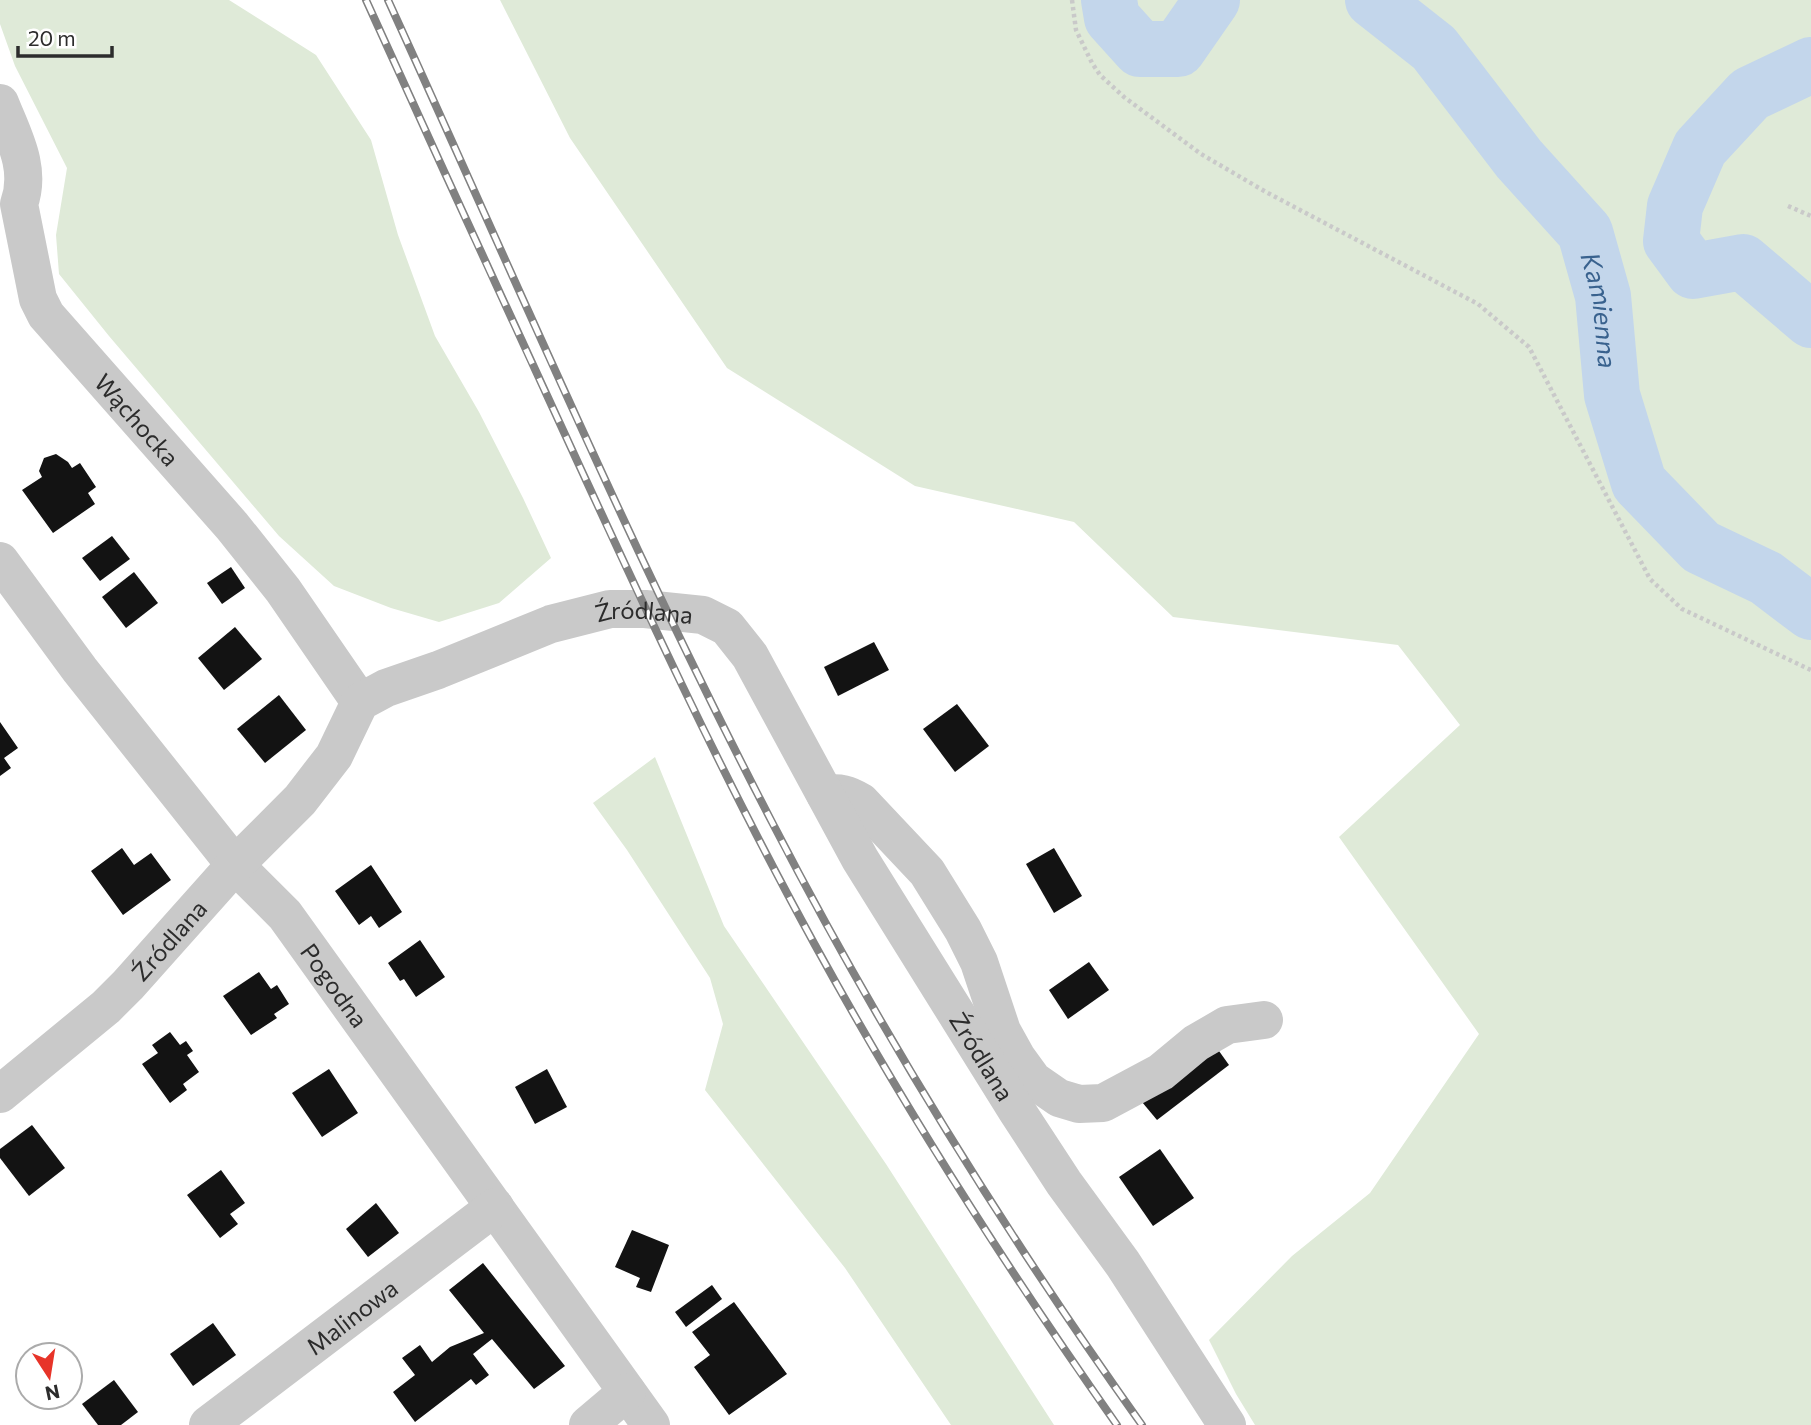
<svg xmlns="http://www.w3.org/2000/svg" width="1811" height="1425" viewBox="0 0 1811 1425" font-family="Commissioner,sans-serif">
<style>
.green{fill:#dfead8}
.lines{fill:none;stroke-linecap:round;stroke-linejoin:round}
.river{stroke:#c3d6eb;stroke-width:56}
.building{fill:#131313}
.path{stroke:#c9c9c9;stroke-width:4.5;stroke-dasharray:3.5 3.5;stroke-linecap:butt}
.minor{stroke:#c9c9c9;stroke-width:38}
.rail-casing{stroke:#818181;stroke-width:8}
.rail{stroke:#fff;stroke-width:5;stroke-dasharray:16;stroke-linecap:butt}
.labels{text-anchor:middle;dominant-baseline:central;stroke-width:7;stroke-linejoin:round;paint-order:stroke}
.street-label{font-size:24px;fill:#2c2c2c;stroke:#fff}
.water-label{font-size:26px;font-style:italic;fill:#39628e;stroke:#fff}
</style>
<rect width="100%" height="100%" fill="#fff"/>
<g class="green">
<polygon points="0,0 229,0 316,55 371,140 398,235 435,336 479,412 523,498 551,558 499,603 439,622 391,608 334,586 279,536 109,336 59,274 56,235 67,168 15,66 0,24"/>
<polygon points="500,0 1811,0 1811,1425 1255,1425 1236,1394 1209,1340 1292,1256 1370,1193 1479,1034 1339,837 1460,725 1398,645 1173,617 1074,522 915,486 727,368 570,138"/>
<polygon points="655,757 724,926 886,1164 1054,1425 951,1425 845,1268 705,1090 723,1024 710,978 627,850 593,803"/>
</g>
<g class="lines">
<g class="river">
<polyline points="1109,0 1112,18 1140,49 1178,49 1212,0"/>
<path id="s1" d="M1373 0 1434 48 1519 159 1585 232 1603 296 1612 395 1639 483 1701 547 1766 578 1811 612"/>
<polyline points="1811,65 1750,94 1700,148 1675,206 1671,241 1693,271 1743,262 1811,320"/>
</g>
</g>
<g class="building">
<polygon points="56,454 68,462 72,468 80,463 96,487 88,493 95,504 53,533 22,490 42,477 39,471 44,458"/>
<polygon points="112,536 130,559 100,581 82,558"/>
<polygon points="231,567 245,588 222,604 207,583"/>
<polygon points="134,572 158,603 126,628 102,597"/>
<polygon points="235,627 262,659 224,690 198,658"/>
<polygon points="874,642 889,670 838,696 824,667"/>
<polygon points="279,695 306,730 265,763 237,729"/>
<polygon points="957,704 989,746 955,772 923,729"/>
<polygon points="0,722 18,748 4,758 11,768 0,776"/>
<polygon points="122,848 134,865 151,853 171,880 123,915 91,871"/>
<polygon points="1054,848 1082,896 1054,913 1026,864"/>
<polygon points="371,865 402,912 379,928 371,916 359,925 335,891"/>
<polygon points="420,940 445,977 416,997 404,979 400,981 388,963"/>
<polygon points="1089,962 1109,990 1068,1019 1049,990"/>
<polygon points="259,972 271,989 277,985 289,1004 274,1014 277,1018 251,1035 223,996"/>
<polygon points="170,1032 180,1045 186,1041 193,1051 187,1055 199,1072 183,1084 187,1090 170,1103 142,1064 158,1053 152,1045"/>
<polygon points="1214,1044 1229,1065 1157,1120 1142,1102"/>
<polygon points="329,1069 358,1113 322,1137 292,1093"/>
<polygon points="547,1069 567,1107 535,1124 515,1087"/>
<polygon points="32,1125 65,1168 29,1196 0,1158 0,1149"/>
<polygon points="1160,1149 1194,1198 1153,1226 1119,1177"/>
<polygon points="221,1170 245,1203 230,1214 238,1224 220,1238 187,1195"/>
<polygon points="376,1203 399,1233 368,1257 346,1229"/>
<polygon points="632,1230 669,1245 651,1292 636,1287 640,1278 615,1267"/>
<polygon points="483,1263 565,1366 534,1389 492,1339 473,1354 489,1375 476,1385 471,1379 415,1422 393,1392 415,1375 402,1358 420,1345 432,1362 450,1347 484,1333 449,1290"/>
<polygon points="712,1285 722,1299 686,1327 675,1312"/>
<polygon points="734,1302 787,1374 729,1415 694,1367 710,1355 692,1332"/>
<polygon points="213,1323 236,1355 193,1386 170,1354"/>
<polygon points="114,1380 138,1412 121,1425 98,1425 82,1404"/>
</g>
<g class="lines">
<g class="path">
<polyline points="1072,0 1076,30 1092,63 1100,75 1124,97 1201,154 1266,192 1478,304 1529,347 1650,579 1682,609 1811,670"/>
<polyline points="1788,206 1811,216"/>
</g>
<g class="minor">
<path id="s2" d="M0 103C13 136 32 168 19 204L38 299 46 315 232 526 283 590 360 702"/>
<path id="s3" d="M0 561 80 670 235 865 285 915 651 1425"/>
<path d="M825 794C840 792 848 794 861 802L927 872 963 930 979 962 1002 1031 1017 1058 1033 1080 1059 1098 1079 1104 1103 1103 1161 1072 1196 1043 1227 1025 1264 1020"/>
<path id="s4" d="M0 1094 106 1007 128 985 235 865 300 800 334 756 360 702 386 688 438 670 551 624 610 609H645L703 615 727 627 750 656 860 859 1017 1111 1064 1183 1123 1264 1227 1425"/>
<path id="s5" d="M208 1425 495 1207"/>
<polyline points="588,1425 627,1392"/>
</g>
<g class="rail-casing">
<g id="rail">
<path d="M366 0C431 143 496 285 562 428 642 602 722 776 815 945 906 1111 1008 1270 1117 1425"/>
<path d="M388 0C514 276 633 555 773 824 881 1033 1006 1234 1142 1425"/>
</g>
</g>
<use href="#rail" class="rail"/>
</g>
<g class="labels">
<g class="street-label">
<text stroke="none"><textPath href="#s2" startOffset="359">Wąchocka</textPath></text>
<text stroke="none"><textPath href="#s4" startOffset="838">Źródlana</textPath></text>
<text stroke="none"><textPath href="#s4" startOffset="229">Źródlana</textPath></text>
<text stroke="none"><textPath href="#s3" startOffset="541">Pogodna</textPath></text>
<text stroke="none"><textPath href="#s4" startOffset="1424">Źródlana</textPath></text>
<text stroke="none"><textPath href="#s5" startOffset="180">Malinowa</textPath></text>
</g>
<g class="water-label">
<text stroke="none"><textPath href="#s1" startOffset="396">Kamienna</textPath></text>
</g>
</g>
<g transform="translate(49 1376) rotate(168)"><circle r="33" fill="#ffffff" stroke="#ababab" stroke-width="2"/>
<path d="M0-5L12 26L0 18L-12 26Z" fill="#e73429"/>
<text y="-10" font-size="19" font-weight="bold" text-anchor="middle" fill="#2c2c2c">N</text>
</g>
<path d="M18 46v10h94v-10" fill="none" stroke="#2c2c2c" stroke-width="3.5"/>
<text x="28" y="46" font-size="21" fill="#2c2c2c" stroke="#ffffff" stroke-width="5" paint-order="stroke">20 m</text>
</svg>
